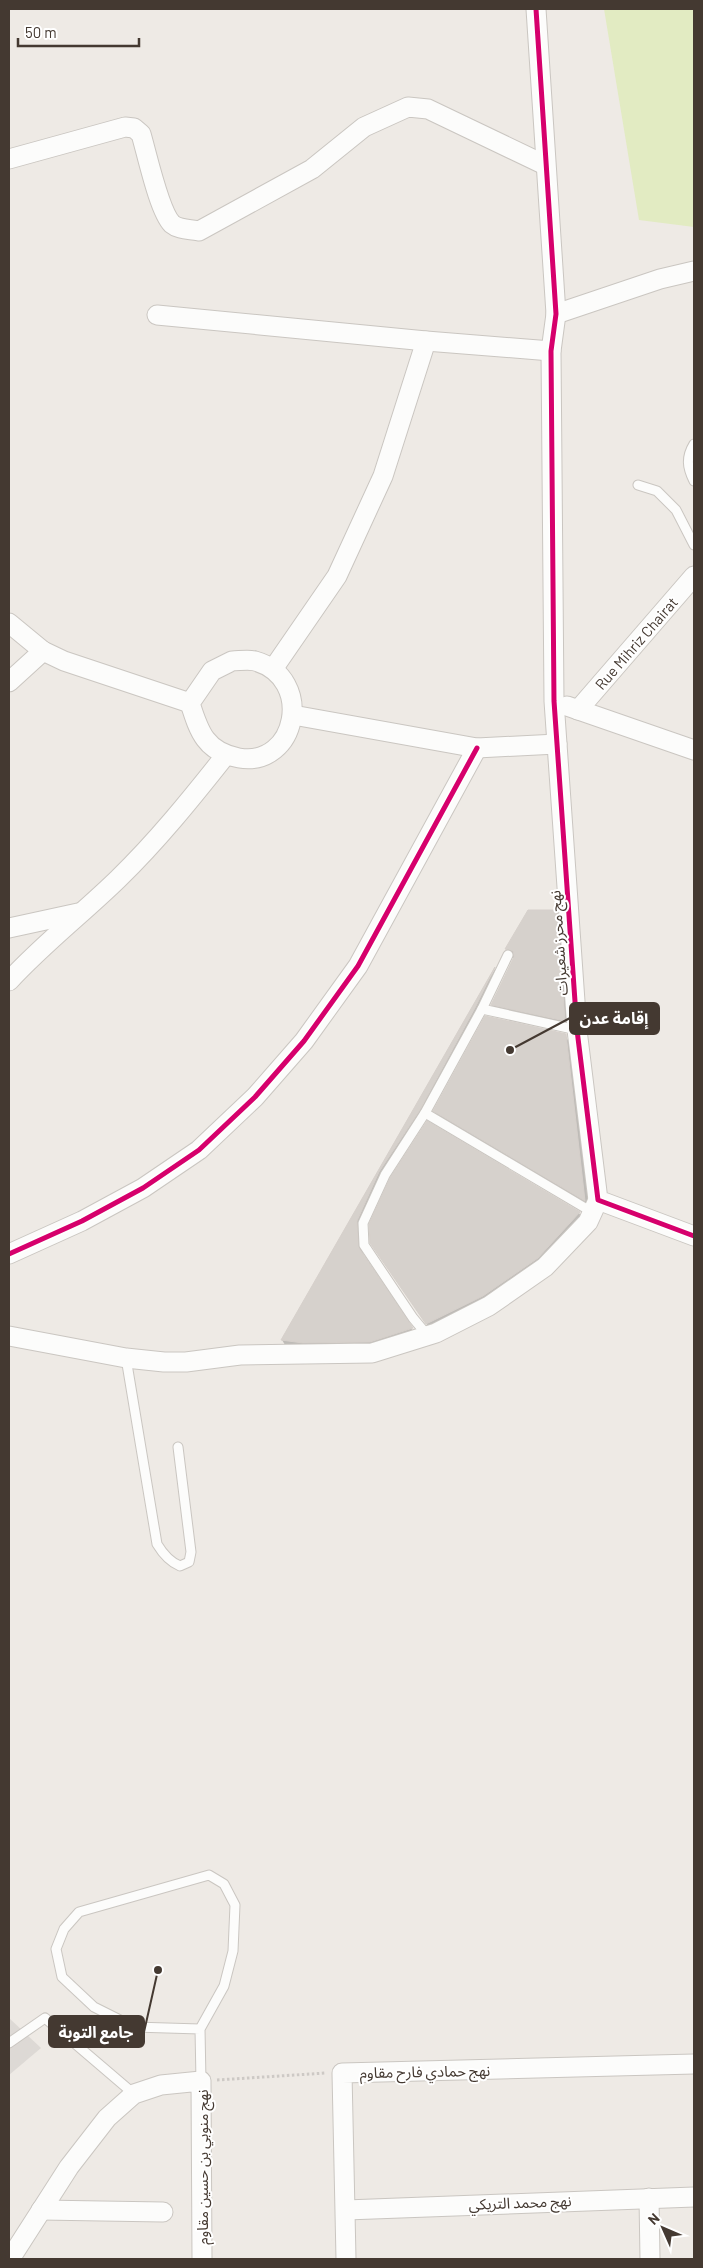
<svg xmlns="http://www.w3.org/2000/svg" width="703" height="2268" viewBox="0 0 703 2268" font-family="Barlow,'Noto Sans Arabic',sans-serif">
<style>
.green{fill:#e2ebc2}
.parking{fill:#ddd9d5}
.shadow{fill:#0003}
.building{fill:#d6d1cc;stroke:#d6d0cb}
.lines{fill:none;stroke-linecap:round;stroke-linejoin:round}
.service-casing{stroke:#cac6c1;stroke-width:11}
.minor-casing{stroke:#cac6c1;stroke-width:21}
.path{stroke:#cdc9c5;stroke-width:3;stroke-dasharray:2.5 2.5;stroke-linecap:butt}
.service{stroke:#fcfcfb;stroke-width:9}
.minor{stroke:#fcfcfb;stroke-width:19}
.cycleway-casing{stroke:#fff;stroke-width:8}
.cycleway{stroke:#d6006c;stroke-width:5}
.labels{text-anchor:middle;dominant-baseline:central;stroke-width:4;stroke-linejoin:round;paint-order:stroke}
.street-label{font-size:15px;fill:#443931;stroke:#fff}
.leader{fill:none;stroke:#443931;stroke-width:2}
.callout-dot{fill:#443931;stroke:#fff;stroke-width:2}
.callout{fill:#443931;stroke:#443931;stroke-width:2}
.callout-label{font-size:16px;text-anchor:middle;font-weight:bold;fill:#fff}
</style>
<rect width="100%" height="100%" fill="#eeeae5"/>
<polygon class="green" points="604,9 694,9 694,227 639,220"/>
<polygon class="parking" points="9,2018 41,2048 9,2075"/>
<g class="shadow">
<polygon points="529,911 557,911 562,920 569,1029 497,1013 492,1005 515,958 512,958 507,949"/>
<polygon points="495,969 500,976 384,1181 361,1230 363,1257 417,1337 375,1350 287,1348 282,1340"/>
<polygon points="565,1035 570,1044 589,1208 440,1119 435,1111"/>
<polygon points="427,1123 579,1213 584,1221 542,1267 432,1332 377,1252"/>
</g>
<g class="building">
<polygon points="528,910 557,910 565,1021 491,1005 514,957 513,951 505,949"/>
<polygon points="495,967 476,1006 420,1110 379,1172 357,1221 359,1248 413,1328 370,1342 303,1343 281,1340"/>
<polygon points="485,1016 566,1034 585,1201 433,1111"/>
<polygon points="427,1121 580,1212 538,1258 483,1296 426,1324 370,1243 369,1224 390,1178"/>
</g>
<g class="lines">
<g class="service-casing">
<g id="service">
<path d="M694 444C686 457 687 467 694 481"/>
<polyline points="638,485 657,491 676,510 694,545"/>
<polyline points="482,1009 577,1030"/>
<polyline points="425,1113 592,1212"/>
<polyline points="428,1336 413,1318 364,1245 363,1223 385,1175 425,1113 482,1009 508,955"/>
<path d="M126 1358 157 1544C163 1554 170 1562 180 1566L189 1562 191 1552 178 1447"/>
<polyline points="200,2029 134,2027 94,2007 62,1977 56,1949 64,1929 79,1912 209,1875 224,1884 235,1905 233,1951 224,1986 200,2029 201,2081"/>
<polyline points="9,2043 45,2018 134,2094"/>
</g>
</g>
<g class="minor-casing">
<g id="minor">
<polyline points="536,9 556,314 551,351 554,701 577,1030 598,1200 694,1236"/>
<path d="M9 159 125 127 134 128 141 134C147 154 159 211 172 224 179 230 190 229 199 231L312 169 364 127 408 107 428 109 545 165"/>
<polyline points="556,314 660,279 694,271"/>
<polyline points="157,315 426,341 551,351"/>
<polyline points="9,623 43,651 64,661 190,703"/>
<path d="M232 661C239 661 248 659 255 661 315 678 297 768 239 758 206 752 199 732 190 703L212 671Z"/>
<polyline points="273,669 337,576 383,476 426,341"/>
<polyline points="9,682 43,651"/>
<polyline points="567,706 694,750"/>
<polyline points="578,710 694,576"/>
<polyline points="293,715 477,748 557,744"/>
<polyline points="9,928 78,913"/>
<path d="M9 981C43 944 82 914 118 879 157 841 191 799 225 756"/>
<polyline points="9,1254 82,1221 143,1188 199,1150 255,1097 304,1041 358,966 477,748"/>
<polyline points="9,1336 126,1358 164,1362 186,1362 240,1355 372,1353 436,1333 489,1306 545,1267 588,1222 598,1200"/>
<polyline points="649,2198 650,2259"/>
<polyline points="41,2210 163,2212"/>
<polyline points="346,2210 694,2197"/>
<polyline points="10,2259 69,2167 107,2118 134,2094 161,2085 201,2081 202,2259"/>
<polyline points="346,2259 342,2073 694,2064"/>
</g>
</g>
<polyline class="path" points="217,2080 326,2073"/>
<use href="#service" class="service"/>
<use href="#minor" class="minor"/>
<g class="cycleway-casing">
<g id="cycleway">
<polyline points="536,9 556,314 551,351 554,701 577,1030 598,1200 694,1236"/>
<polyline points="9,1254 82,1221 143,1188 199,1150 255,1097 304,1041 358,966 477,748"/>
</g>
</g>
<use href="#cycleway" class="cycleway"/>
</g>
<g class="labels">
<g class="street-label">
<text transform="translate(636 643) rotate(-49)">Rue Mihriz Chairat</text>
<text transform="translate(558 943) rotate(-94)">نهج محرز شعيرات</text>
<text transform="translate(425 2071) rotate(-1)">نهج حمادي فارح مقاوم</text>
<text transform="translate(202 2167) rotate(-90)">نهج منوبي بن حسين مقاوم</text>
<text transform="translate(520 2202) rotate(-2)">نهج محمد التريكي</text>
</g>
</g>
<path class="leader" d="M510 1050L570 1018M158 1970L144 2032"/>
<g class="callout-dot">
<circle cx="510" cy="1050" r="5"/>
<circle cx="158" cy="1970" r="5"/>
</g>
<g class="callout">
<rect x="570" y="1003" width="89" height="31" rx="5"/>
<rect x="49" y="2016" width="95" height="31" rx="5"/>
</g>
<g class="callout-label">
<text x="614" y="1024">إقامة عدن</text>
<text x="96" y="2038">جامع التوبة</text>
</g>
<rect width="703" height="2268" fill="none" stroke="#443931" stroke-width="20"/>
<g transform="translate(663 2228) rotate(315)" stroke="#ffffff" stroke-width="4" paint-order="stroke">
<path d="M0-4L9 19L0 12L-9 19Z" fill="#443931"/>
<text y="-8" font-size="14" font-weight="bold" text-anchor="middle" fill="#443931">N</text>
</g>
<path d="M18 38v8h121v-8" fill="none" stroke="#443931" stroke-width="2.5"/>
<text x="25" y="38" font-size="15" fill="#443931" stroke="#ffffff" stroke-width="4" paint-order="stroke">50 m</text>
</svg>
